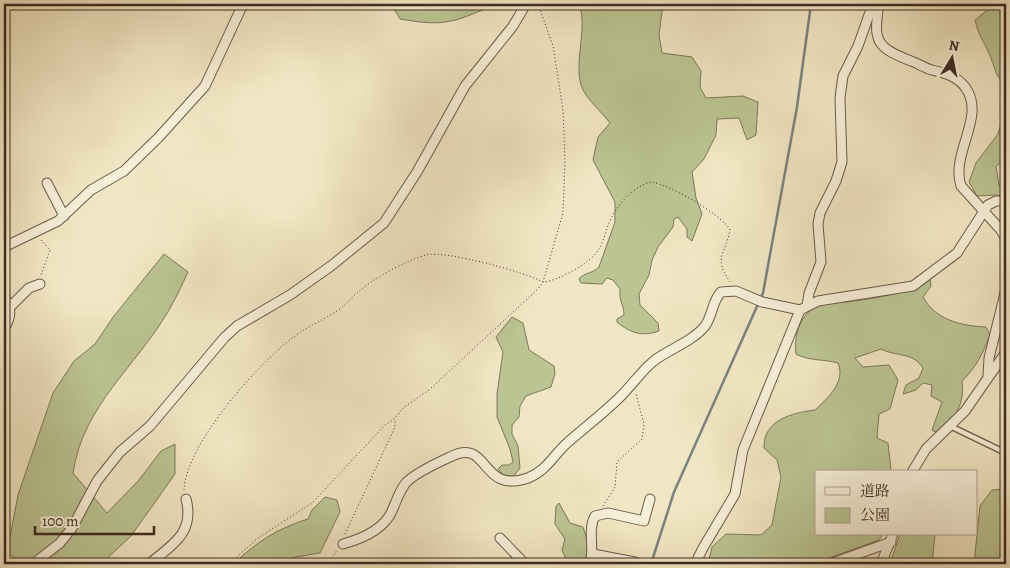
<svg xmlns="http://www.w3.org/2000/svg" width="1010" height="568" viewBox="0 0 1010 568" font-family="Alegreya,'Noto Serif JP',serif">
<style>
.green{fill:#bbc493;stroke:#7d785a}
.lines{fill:none;stroke-linecap:round;stroke-linejoin:round}
.stream{stroke:#798380;stroke-width:2.5}
.lane-casing{stroke:#6c5a4a;stroke-width:7}
.street-casing{stroke:#6c5a4a;stroke-width:11}
.path{stroke:#3f2b22;stroke-width:1;stroke-dasharray:1 2.5;stroke-linecap:butt}
.lane{stroke:#f6efd8;stroke-width:4.5}
.street{stroke:#f6efd8;stroke-width:9}
</style>
<rect width="100%" height="100%" fill="#f1e6c3"/>
<filter id="stains"><feTurbulence type="fractalNoise" baseFrequency=".004" numOctaves="4"/><feColorMatrix values="0 0 0 0 .2 0 0 0 0 .09 0 0 0 0 .02 0 0 0 .5 -.17"/></filter>
<radialGradient id="worn" r=".72"><stop offset=".6" stop-color="#630" stop-opacity="0"/><stop offset="1" stop-color="#630" stop-opacity=".3"/></radialGradient>
<g class="green">
<path d="M391 4H490L489 7C451 24 441 26 400 19Z"/>
<path d="M579 4H663L659 35 662 53 692 57 701 71 700 87 706 98 743 96 758 102 756 135 747 140 739 118 717 119 716 135 704 159 692 172 696 198 702 214 692 241 687 237V229L678 217 674 219 673 227 658 247 652 260 649 275 639 294 640 305 658 323 659 331C643 337 630 333 617 322V319L624 315C624 304 619 303 620 289L613 280 607 278 602 284 581 283 579 279C585 272 592 274 599 267L615 222V202L593 160 598 137 610 123C602 112 585 98 581 85 574 59 588 29 579 4Z"/>
<path d="M995 4H1006V86C995 75 996 71 991 58 986 45 978 35 975 20Z"/>
<polygon points="1006,107 1006,160 996,166 999,185 1006,187 1006,198 997,195 977,196 969,182 976,163 998,134"/>
<path d="M164 254 188 272C182 285 176 298 169 310 136 367 83 405 73 473L107 513 139 480 161 451 175 444V474L131 536 101 564H26L7 553 18 495 53 393 74 361 95 344 114 316Z"/>
<path d="M930 278 931 286 923 297C935 320 962 326 986 327L990 335C983 353 976 368 962 381 965 405 955 418 937 433L932 430 942 402 931 396 932 385 923 383 916 390 903 394 906 385 919 378 923 368C913 352 897 357 881 349L855 358 863 367 889 365 898 380 890 409 879 414 877 438 888 443 891 470 895 472H816V534H883L879 540 812 564H708L712 547 726 534 761 535 772 525 781 477 777 460 764 448C763 420 792 413 815 410 828 398 846 382 838 363 824 359 808 361 796 354 794 336 799 317 815 307 823 302 837 303 846 302 875 298 906 295 930 278Z"/>
<polygon points="512,317 523,323 529,350 554,366 555,374 551,387 526,396 520,406 519,417 512,425 512,434 518,446 520,468 514,476 503,475 498,469 502,465 509,465 513,462 510,449 497,417 497,394 503,352 496,337"/>
<polygon points="1006,489 1006,564 974,564 980,506 992,490"/>
<path d="M325 497 337 500 340 512 320 553 291 558 286 564H233C257 542 276 529 308 519L312 510Z"/>
<path d="M559 503 570 523 583 527C587 539 593 555 581 564L566 559 562 550 565 539 555 524 556 506Z"/>
<polygon points="900,534 935,534 932,564 890,564"/>
</g>
<g class="lines">
<polyline class="stream" points="651,564 674,492 763,293 797,107 811,4"/>
<g class="lane-casing">
<polyline id="lane" points="950,426 1006,453"/>
</g>
<g class="street-casing">
<g id="street">
<path d="M879 4C873 42 876 47 911 61 918 63 924 68 932 70 944 73 957 76 965 87 987 116 950 153 961 186L1000 229 1006 239"/>
<polyline points="47,183 64,216"/>
<polyline points="4,247 58,221 91,190 124,171 158,138 205,86 243,4"/>
<path d="M4 297C13 308 11 318 4 329"/>
<polyline points="807,306 809,293 821,262 818,224 820,213 836,181 842,162 840,98 843,76 858,46 870,12 878,4"/>
<polyline points="10,307 29,288 40,284"/>
<polyline points="988,376 989,358 1006,289"/>
<polyline points="912,472 926,449 965,411 1006,352"/>
<polyline points="500,538 525,564"/>
<path d="M343 544C361 539 384 529 392 511 396 502 399 492 405 484 412 475 439 462 450 457 490 436 479 495 528 478 546 471 553 456 567 443 585 427 604 413 621 396 633 384 642 370 655 360 670 349 693 341 705 326 713 315 712 301 721 292L736 291 762 302 800 310 818 301 913 286 957 253 988 205 996 201H1006"/>
<polyline points="593,554 635,562"/>
<polyline points="33,564 60,543 72,528 97,481 108,467 120,452 150,426 224,338 237,326 290,295 331,266 384,223 417,172 465,86 513,26 526,4"/>
<path d="M149 564C172 545 195 533 186 499"/>
<path d="M590 564C595 548 587 530 595 516L608 513 644 521 650 499"/>
<polyline points="698,564 698,558 703,548 735,494 743,450 800,310"/>
<polyline points="830,564 891,542"/>
<polyline points="881,564 893,534"/>
</g>
</g>
<g class="path">
<polyline points="41,240 50,250 41,275"/>
<path d="M184 490C186 444 259 362 295 336 308 326 324 320 337 311 345 306 350 299 357 293 372 279 407 260 426 255 445 250 525 272 543 282 558 281 591 263 599 249 605 239 606 227 612 217 620 202 634 186 651 182 671 185 718 213 730 229 726 256 712 255 730 282"/>
<polyline points="603,506 615,487 617,462 642,439 644,424 636,394"/>
<polyline points="345,534 395,427 395,419"/>
<polyline points="229,564 258,538 312,503 385,425 395,418 403,408 429,390 538,289 543,282 563,213 565,160 563,110 553,46 538,4"/>
<polyline points="328,564 337,550"/>
</g>
<use href="#lane" class="lane"/>
<use href="#street" class="street"/>
</g>
<rect width="1010" height="568" fill="none" stroke="#f1e6c3" stroke-width="20"/>
<rect x="5" y="5" width="1000" height="558" fill="none" stroke="#3f2b22" stroke-width="2.5"/>
<rect x="10" y="10" width="990" height="548" fill="none" stroke="#3f2b22"/>
<rect x="815" y="470" width="162" height="65" fill="#f6efd8" stroke="#ada18f"/>
<rect x="825" y="487" width="25" height="8" fill="#f6efd8" stroke="#ada18f"/>
<text x="860" y="496" font-size="15" fill="#3f2b22">道路</text>
<rect x="825" y="508" width="25" height="15" fill="#bbc493" stroke="#ada18f"/>
<text x="860" y="520" font-size="15" fill="#3f2b22">公園</text>
<g transform="translate(952 58) rotate(10)" stroke="#f6efd8" stroke-width="4" paint-order="stroke">
<path d="M0-4L9 19L0 12L-9 19Z" fill="#3f2b22"/>
<text y="-8" font-size="14" font-weight="bold" text-anchor="middle" fill="#3f2b22">N</text>
</g>
<path d="M35 526v8h119v-8" fill="none" stroke="#3f2b22" stroke-width="2.5"/>
<text x="42" y="526" font-size="15" fill="#3f2b22" stroke="#f6efd8" stroke-width="4" paint-order="stroke">100 m</text>
<rect width="100%" height="100%" filter="url(#stains)"/>
<rect width="100%" height="100%" fill="url(#worn)"/>
</svg>
